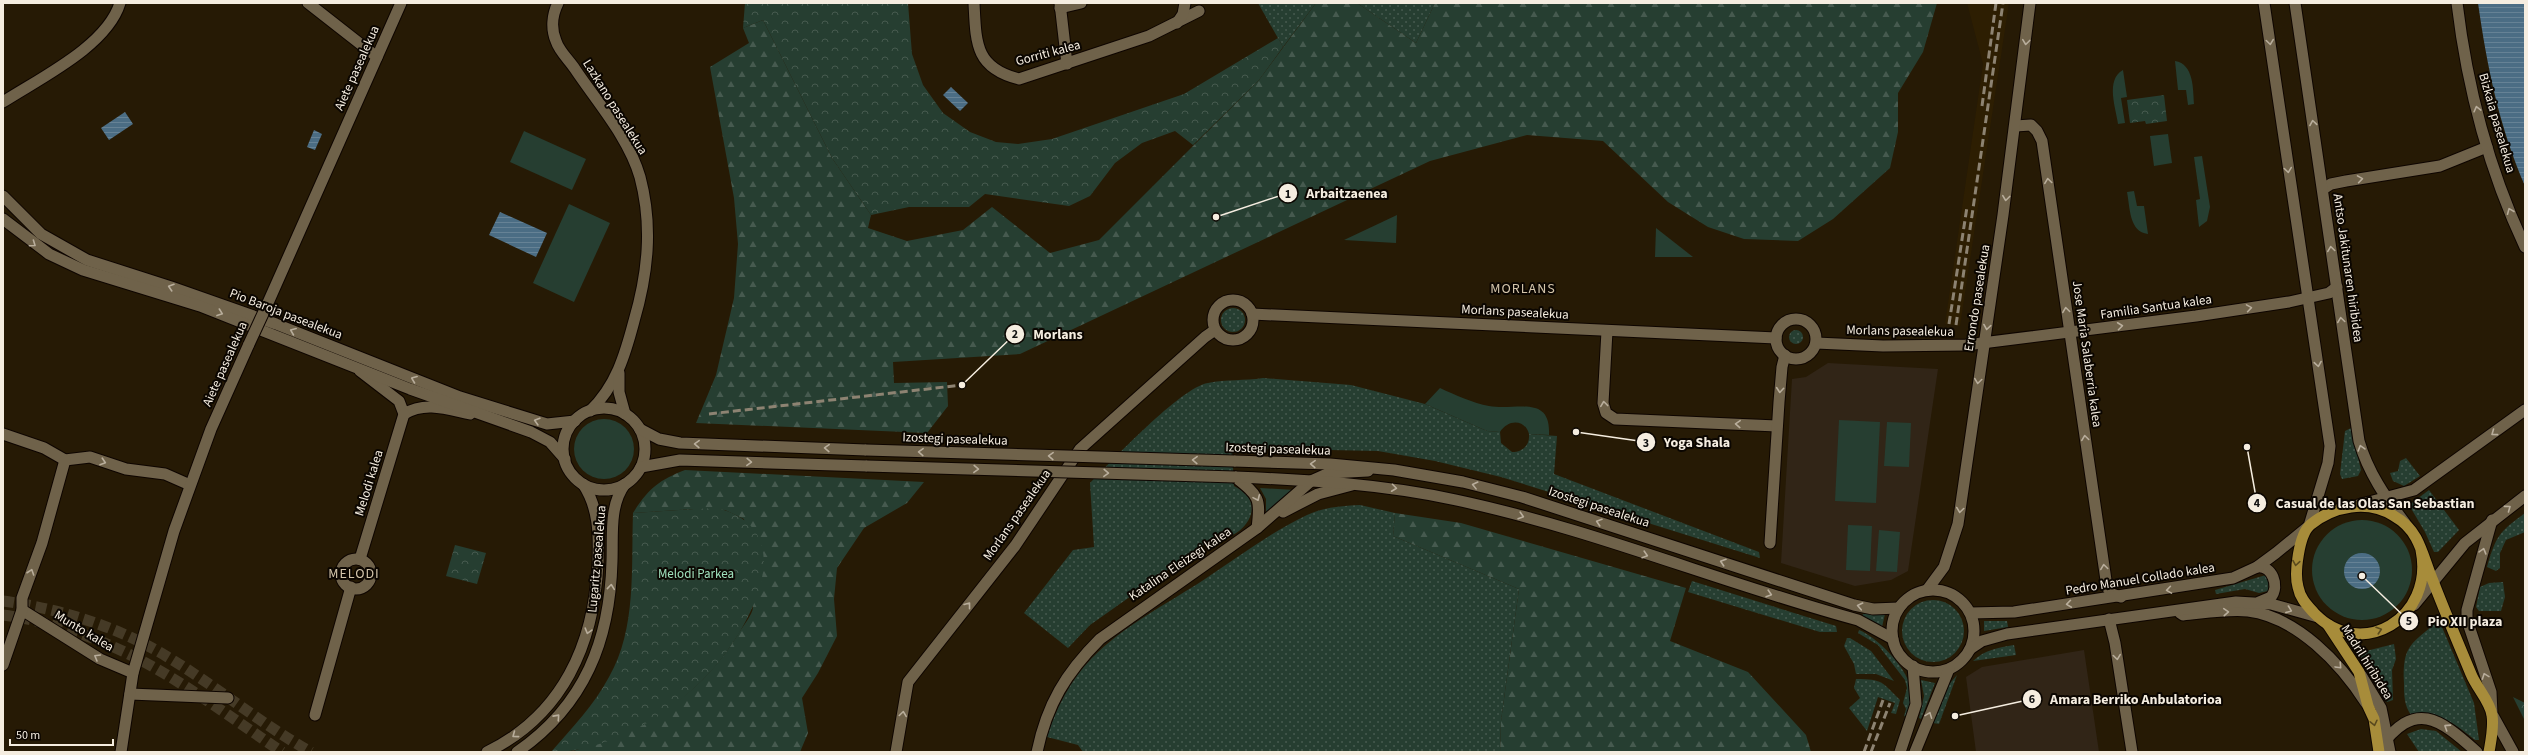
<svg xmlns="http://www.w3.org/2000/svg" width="2528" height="755" viewBox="0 0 2528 755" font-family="'Source Sans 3',sans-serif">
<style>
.education{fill:#312517}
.built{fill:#2d1e02}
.grass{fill:url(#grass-dots)}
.forest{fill:url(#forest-firs)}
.park{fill:url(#park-crowns)}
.garden{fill:#263e31}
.water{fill:url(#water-rules)}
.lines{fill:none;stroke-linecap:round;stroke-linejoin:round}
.secondary-tunnel{stroke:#453a26;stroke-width:11;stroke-dasharray:11 5.5;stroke-linecap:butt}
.minor-casing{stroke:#0e0500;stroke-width:13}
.tertiary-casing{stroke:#0e0500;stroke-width:13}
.secondary-casing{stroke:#0e0500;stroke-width:13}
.primary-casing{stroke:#0e0500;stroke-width:13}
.minor{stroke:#6f624a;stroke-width:11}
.tertiary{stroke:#6f624a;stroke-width:11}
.secondary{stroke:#6f624a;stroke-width:11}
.primary{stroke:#a78c3a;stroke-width:11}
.rail{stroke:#8d8372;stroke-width:3;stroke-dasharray:8 4;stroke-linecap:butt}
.tertiary-bridge-casing{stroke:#0e0500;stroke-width:13;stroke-linecap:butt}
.secondary-bridge-casing{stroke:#0e0500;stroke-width:13;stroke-linecap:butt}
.tertiary-bridge{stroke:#6f624a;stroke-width:11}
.secondary-bridge{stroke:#6f624a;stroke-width:11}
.oneway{stroke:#b9ae9c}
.oneway2{stroke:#59491e}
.labels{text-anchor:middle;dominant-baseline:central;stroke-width:4;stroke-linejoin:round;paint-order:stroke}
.street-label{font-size:13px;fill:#f5ede0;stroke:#0b0601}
.park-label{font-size:13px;fill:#9fe0bc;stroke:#0b0601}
.neighbourhood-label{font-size:14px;letter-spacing:1px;fill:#d3c4aa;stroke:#0b0601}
.leader{fill:none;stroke:#f5ede0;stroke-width:1.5}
.callout-dot{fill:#f5ede0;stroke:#0b0601;stroke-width:1.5}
.mark-label{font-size:12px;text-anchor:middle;font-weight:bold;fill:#111}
.callout-label{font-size:14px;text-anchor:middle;font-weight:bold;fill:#f5ede0;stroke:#0b0601;stroke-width:4;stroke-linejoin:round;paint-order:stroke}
</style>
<defs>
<pattern id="grass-dots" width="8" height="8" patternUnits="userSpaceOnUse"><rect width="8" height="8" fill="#263e31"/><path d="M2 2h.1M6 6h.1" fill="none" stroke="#465a4f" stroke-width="1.8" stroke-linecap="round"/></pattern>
<pattern id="forest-firs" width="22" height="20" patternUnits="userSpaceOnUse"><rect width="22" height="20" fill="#263e31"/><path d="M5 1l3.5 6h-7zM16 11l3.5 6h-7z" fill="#465a4f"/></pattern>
<pattern id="park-crowns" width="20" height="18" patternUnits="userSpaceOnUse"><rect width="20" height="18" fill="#263e31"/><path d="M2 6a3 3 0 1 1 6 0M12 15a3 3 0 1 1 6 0" fill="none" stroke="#465a4f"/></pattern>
<pattern id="water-rules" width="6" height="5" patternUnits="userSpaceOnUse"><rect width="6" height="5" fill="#4b6d84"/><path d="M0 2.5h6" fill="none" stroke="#668295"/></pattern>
</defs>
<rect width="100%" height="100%" fill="#261a05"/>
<g class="education">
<polygon points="1828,363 1938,369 1908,571 1891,580 1855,586 1781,563 1792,379 1806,377"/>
<polygon points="2084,650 2099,752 1976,752 1966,677 1982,667"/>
</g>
<polygon class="built" points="1967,3 2009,3 1960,326 1945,324 1983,64"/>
<g class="grass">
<polygon points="1258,3 1316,3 1283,47"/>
<polygon points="1357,3 1435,3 1416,43"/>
<circle cx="1233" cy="320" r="12"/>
<circle cx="1796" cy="337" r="7"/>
<path d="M1263 378 1351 385 1425 404 1487 431 1500 432 1501 443 1512 452C1523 452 1530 445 1529 434L1557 436 1554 474 1759 552 1760 558 1501 477 1435 461 1378 451 1232 448 1234 486C1273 505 1240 543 1209 541L1090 625 1068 648 1024 613 1073 550 1094 547 1090 483C1111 462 1181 387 1208 383 1226 379 1245 381 1263 378Z"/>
<polygon points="2351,428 2361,470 2358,476 2342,479 2340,474 2345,431"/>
<polygon points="2406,458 2420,476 2404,486 2393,481 2390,473 2398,471 2400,461"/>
<polygon points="2429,490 2459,530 2438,552 2434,552 2425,532 2409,505"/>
<path d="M1360 505 1395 513 1393 536 1519 589 1501 721 1500 752H1083L1078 745 1047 737C1056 708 1070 681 1091 659 1123 626 1167 604 1205 579 1238 557 1271 532 1307 515 1324 507 1342 506 1360 505Z"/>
<path d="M2525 513V532L2506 540 2500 553V568L2496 571 2487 567C2496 536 2499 532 2525 513Z"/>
<polygon points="2266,575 2269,578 2268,591 2259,593 2245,589 2216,594 2215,590"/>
<polygon points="1692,581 1836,626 1837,632 1820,632 1688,592"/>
<polygon points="2503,582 2505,597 2501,611 2479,611 2476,607 2480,587 2489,583"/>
<circle cx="1933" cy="631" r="31"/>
<polygon points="1863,614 1885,614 1882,627 1862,616"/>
<path d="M2439 620 2474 703 2479 740H2475C2452 722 2441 712 2411 715 2404 705 2404 695 2404 683 2402 644 2412 644 2439 620Z"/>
<polygon points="1984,621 2007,621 2008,627 1984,631"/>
<path d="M1859 630C1877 637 1906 667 1910 686 1913 697 1910 707 1907 717L1904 716 1906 709 1903 703 1907 688 1905 680 1878 645 1858 633Z"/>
<polygon points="1847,638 1850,638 1871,651 1894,681 1876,674 1856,674 1854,664 1844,646"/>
<polygon points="2394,644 2396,659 2392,670 2393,700 2387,702 2358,653"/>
<path d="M2014 645 2016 655 1973 661C1986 649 1998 648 2014 645Z"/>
<polygon points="1957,675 1939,724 1933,723 1945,689"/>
<path d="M1856 679C1883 679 1882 682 1900 700L1896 714 1891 713 1895 703 1878 697 1867 731 1849 708 1860 698 1854 688Z"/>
<polygon points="1921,680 1935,683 1921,719 1919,718 1924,696"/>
<polygon points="2421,729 2436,731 2462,752 2419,752 2407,734"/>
</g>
<g class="forest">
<polygon points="1316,3 1357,3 1416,43 1435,3 1937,3 1923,52 1898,93 1898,132 1890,168 1833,219 1798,241 1744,239 1708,227 1668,202 1603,141 1527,135 1430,161 1020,354 893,362 894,383 947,382 948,406 927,433 696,423 716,375 734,298 738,244 734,198 710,67 749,43 743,28 763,20 832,158 871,215 868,228 907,241 963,230 992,207 1050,253 1099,240 1259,80"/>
<path d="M685 470 924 482 907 503 864 528 837 568 834 599 837 636 818 673 802 698 808 733 800 752H571C644 726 694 704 737 636 741 628 753 615 753 607 754 581 747 545 744 519L725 510 694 509 633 513C648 489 659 480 685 470Z"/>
<polygon points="1395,513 1461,523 1686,588 1670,641 1748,672 1806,735 1811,752 1500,752 1501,721 1519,589 1393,536"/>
</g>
<g class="park">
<polygon points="745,3 908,3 912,54 923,85 943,113 970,132 996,142 1018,144 1052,139 1184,94 1278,38 1283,47 1259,80 1193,145 1175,131 1142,143 1115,163 1090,196 1069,206 985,194 969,207 909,207 871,215 832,158 763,20 743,28"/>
<polygon points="2164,95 2167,121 2146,124 2145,121 2130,123 2127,100"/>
<path d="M694 509C704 509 717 507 727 511 800 538 747 630 714 668 697 687 675 706 654 719 625 736 585 753 551 752 572 728 594 705 609 677 637 629 631 566 633 513Z"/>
<polygon points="455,545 486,553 477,584 446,576"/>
<polygon points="2513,697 2525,703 2525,721"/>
</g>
<g class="garden">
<path d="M2175 61C2194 64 2193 89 2194 104L2188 105 2186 90H2178Z"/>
<path d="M2123 70 2127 97 2121 98 2125 123 2118 124C2116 108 2105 80 2123 70Z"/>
<polygon points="524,131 586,159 572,190 510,162"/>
<polygon points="2168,134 2172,163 2154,166 2150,136"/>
<polygon points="2202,156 2210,207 2207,221 2199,227 2196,200 2200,199 2194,157"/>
<path d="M2134 191 2137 206H2144L2148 234C2129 232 2130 207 2127 192Z"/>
<polygon points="569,204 610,223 574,302 533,283"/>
<polygon points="1397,215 1396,243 1344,240"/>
<polygon points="1656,228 1693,257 1655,257"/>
<path d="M1440 388C1455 395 1473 403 1489 406 1516 411 1551 394 1549 435L1529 434C1525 419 1508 419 1500 432L1487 431 1425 404Z"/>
<circle cx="604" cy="449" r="30"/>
<polygon points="1839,420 1880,422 1876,503 1835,501"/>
<polygon points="1887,422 1911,423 1909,467 1884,466"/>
<polygon points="1260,488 1295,490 1266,514 1266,499"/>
<circle cx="2362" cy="570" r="50"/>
<polygon points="1848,525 1872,526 1870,571 1846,570"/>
<polygon points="1879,530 1900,532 1897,572 1876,571"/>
</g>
<g class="water">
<path d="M2478 3H2525V186C2499 127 2487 66 2478 3Z"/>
<polygon points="951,87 968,103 960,111 943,95"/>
<polygon points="125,112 133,124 109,140 101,128"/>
<polygon points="314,130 322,134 315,150 307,147"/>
<polygon points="500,212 547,233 536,257 489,235"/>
<circle cx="2362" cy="571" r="18"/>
</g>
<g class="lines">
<g class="secondary-tunnel">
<path d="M3 601C61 609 116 626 166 656 216 686 261 724 311 752"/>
<path d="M3 615C119 631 189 689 282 752"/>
</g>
<g class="minor-casing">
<g id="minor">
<polyline points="308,3 377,57"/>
<path d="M974 3C976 43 975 68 1019 79L1149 36 1199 11"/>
<polyline points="1060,3 1067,64"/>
<polyline points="1060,8 1081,3"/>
<polyline points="1177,23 1183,14 1185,3"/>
<path d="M3 102C40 78 107 46 120 3"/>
<polyline points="2015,126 2031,125 2037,131 2042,141 2107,587 2112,594 2121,597"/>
<polyline points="2323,189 2331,184 2346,181 2440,166 2487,147"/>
<circle cx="1233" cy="320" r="20"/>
<polyline points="1252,314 1776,338"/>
<circle cx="1796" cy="339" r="20"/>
<polyline points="1607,331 1603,403 1606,413 1615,419 1777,426"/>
<polyline points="1816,343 1883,346 1966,345 2196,316 2289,302 2329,293 2337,287"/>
<path d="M360 371 399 401 404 414C425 401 447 409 470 414"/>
<polyline points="3,434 44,448 65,460 90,457 126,469 165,474 190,485"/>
<path d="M1235 477C1259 496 1261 498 1257 528"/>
<polyline points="1283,512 1318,494 1352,485"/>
<polyline points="1770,543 1779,402 1782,367 1785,355"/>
<polyline points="360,559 404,414"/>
<circle cx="356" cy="574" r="15"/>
<polyline points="1927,590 1944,567 1958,524 2003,215 2030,3"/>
<polyline points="22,610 100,659 133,673"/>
<polyline points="2109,619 2115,643 2132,752"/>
<polyline points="3,665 22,610 22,598 42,543 65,460"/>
<polyline points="130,694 228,698"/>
<polyline points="315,715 351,587"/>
<polyline points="896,752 908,682 1015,546 1080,449 1205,337 1215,330"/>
<path d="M1037 752C1047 704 1066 673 1100 639L1257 528 1311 481 1329 473 1368 471"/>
</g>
</g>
<g class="tertiary-casing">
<g id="tertiary">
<path d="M558 3C552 15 551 29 556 41 559 51 569 60 575 69 597 102 629 138 640 177 653 226 648 273 634 321 625 355 616 386 590 411"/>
<polyline points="267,305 401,3"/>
<polyline points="619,373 619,392 625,414"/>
<polyline points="121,752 133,673 174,531 211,429 249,344"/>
</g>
</g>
<g class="secondary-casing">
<g id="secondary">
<path d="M2295 3 2359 441C2368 472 2385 497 2405 523"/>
<path d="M2457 3C2467 87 2489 170 2525 247"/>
<polyline points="3,196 41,234 87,260 171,287 276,324 460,397 547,424 575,421"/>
<polyline points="3,219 49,254 83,270 200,306 410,389 531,432 550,442 565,459"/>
<circle cx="604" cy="449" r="41"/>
<polyline points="640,429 659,439 680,443 866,450"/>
<polyline points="1234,461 1330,464 1394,470 1463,482 1522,497 1854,605 1873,609 1899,608"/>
<polyline points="641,467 680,460 867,466"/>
<path d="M1235 477C1310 480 1383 484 1456 500 1593 529 1724 584 1858 620L1893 639"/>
<polyline points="2358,505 2414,490 2525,410"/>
<polyline points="2492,520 2467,610 2467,620 2491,692 2492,714 2513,752"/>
<path d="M2257 567C2272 565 2280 586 2271 597L2259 602"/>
<circle cx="1933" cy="631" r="41"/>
<polyline points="2414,605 2465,543 2525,496"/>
<polyline points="1970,613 2014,612 2233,578 2257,567 2276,553 2309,526 2328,463 2330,446 2264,3"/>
<path d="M2180 613 2183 615C2204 613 2227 609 2248 611 2297 617 2341 664 2366 703"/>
<polyline points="1970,649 1982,641 2007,634 2236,602 2271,604 2318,617"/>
<polyline points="2361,675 2381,708 2390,752"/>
<path d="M2379 749C2415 699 2439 718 2477 752"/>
<path d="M487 752C563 715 594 644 598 563 599 535 599 508 583 484"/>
<path d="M517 752C585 705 610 640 612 561 613 535 609 506 625 484"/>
<polyline points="1900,752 1916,704 1913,666"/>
<polyline points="1915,752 1949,669"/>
</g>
</g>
<g class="primary-casing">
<g id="primary">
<path d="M2421 550C2435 618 2361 662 2314 613 2307 605 2300 598 2298 587 2294 573 2299 535 2310 525 2333 506 2368 499 2394 516 2403 521 2411 529 2416 538 2423 551 2427 567 2433 581 2445 612 2458 643 2471 674 2476 687 2490 701 2492 715 2494 727 2491 740 2489 752"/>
<polyline points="2328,625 2359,672 2368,706 2374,719 2379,752"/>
</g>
</g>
<use href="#minor" class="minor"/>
<use href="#tertiary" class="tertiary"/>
<use href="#secondary" class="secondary"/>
<use href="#primary" class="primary"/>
<g class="rail">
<polyline points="1982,106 1996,3"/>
<polyline points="1949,324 1967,207"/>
<polyline points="1956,325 2003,3"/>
<polyline points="709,414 962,385"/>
<polyline points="1864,752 1883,700"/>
<polyline points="1871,752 1890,703"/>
</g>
<g class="tertiary-bridge-casing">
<polyline id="tertiary-bridge" points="249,344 267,305"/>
</g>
<g class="secondary-bridge-casing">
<g id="secondary-bridge">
<polyline points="866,450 1234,461"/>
<polyline points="867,466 1235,477"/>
</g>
</g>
<use href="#tertiary-bridge" class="tertiary-bridge"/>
<use href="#secondary-bridge" class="secondary-bridge"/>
</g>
<defs><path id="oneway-chevron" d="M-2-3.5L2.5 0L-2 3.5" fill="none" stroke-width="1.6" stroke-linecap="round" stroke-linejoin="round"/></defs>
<g class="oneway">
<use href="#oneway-chevron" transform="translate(2026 42) rotate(97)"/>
<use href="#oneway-chevron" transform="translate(2270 42) rotate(82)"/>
<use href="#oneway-chevron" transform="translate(2477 109) rotate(-104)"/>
<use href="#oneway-chevron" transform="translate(2313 123) rotate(-99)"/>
<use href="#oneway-chevron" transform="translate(2288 170) rotate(82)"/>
<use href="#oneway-chevron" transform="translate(2360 179) rotate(-9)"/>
<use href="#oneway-chevron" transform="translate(2048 181) rotate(-98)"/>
<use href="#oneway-chevron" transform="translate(2006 198) rotate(97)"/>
<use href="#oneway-chevron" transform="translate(2510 211) rotate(-112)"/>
<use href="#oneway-chevron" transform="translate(33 244) rotate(35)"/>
<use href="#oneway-chevron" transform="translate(2331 249) rotate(-98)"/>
<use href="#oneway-chevron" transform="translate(171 287) rotate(-162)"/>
<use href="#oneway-chevron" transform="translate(2249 308) rotate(-9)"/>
<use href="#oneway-chevron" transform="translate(2066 310) rotate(-98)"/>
<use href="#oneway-chevron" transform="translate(220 313) rotate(20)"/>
<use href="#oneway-chevron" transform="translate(2341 320) rotate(-98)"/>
<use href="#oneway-chevron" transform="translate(2120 326) rotate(-7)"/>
<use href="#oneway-chevron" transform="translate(1987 327) rotate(99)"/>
<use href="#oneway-chevron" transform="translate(293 331) rotate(-158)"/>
<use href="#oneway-chevron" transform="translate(2318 364) rotate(81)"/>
<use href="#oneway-chevron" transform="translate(414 379) rotate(-159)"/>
<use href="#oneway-chevron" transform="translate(1978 381) rotate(98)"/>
<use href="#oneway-chevron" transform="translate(1780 390) rotate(95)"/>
<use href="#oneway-chevron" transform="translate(1604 404) rotate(-97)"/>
<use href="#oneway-chevron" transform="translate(537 421) rotate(-164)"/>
<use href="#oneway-chevron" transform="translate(1738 424) rotate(-177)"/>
<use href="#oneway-chevron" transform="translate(2494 433) rotate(144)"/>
<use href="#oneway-chevron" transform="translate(2085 438) rotate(-98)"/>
<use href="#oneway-chevron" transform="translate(697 444) rotate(-178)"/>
<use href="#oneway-chevron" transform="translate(827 448) rotate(-178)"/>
<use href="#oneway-chevron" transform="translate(2361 448) rotate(-106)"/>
<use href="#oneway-chevron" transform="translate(921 452) rotate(-178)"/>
<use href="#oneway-chevron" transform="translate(1051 456) rotate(-178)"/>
<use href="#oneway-chevron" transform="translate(1195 460) rotate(-178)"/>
<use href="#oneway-chevron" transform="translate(103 462) rotate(18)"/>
<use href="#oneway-chevron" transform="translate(749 462) rotate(2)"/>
<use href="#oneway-chevron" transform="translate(1313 464) rotate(-178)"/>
<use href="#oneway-chevron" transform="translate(976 469) rotate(2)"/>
<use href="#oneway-chevron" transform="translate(1106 473) rotate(2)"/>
<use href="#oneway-chevron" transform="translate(1475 485) rotate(-166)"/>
<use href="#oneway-chevron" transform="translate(1394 488) rotate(7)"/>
<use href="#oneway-chevron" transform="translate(1257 498) rotate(66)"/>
<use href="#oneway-chevron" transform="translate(2508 508) rotate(-36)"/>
<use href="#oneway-chevron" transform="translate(1960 510) rotate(98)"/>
<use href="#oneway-chevron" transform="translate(1521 516) rotate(17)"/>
<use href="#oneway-chevron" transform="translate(1599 522) rotate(-162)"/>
<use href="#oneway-chevron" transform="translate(2483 551) rotate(-74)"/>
<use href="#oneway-chevron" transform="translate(1645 555) rotate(17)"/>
<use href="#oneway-chevron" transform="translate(1723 562) rotate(-162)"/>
<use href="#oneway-chevron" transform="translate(2104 567) rotate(-98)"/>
<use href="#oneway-chevron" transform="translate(31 572) rotate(-71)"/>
<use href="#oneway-chevron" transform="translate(611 587) rotate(-84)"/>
<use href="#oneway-chevron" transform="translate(2169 590) rotate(171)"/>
<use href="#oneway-chevron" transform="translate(1769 594) rotate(17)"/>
<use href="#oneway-chevron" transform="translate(2069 604) rotate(172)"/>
<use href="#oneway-chevron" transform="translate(968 605) rotate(-52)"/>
<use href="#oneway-chevron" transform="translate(1860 606) rotate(-168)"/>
<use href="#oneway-chevron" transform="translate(2289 610) rotate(21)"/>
<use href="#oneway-chevron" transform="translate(2226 612) rotate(-4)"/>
<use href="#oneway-chevron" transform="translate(588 631) rotate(106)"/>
<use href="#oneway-chevron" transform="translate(97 657) rotate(-150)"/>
<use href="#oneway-chevron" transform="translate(2117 657) rotate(82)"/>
<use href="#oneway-chevron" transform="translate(2339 666) rotate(47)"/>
<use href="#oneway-chevron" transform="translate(2485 676) rotate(-110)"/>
<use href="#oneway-chevron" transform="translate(903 714) rotate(-82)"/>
<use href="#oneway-chevron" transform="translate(1929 715) rotate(-69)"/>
<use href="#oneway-chevron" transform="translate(557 717) rotate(-48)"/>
<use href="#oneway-chevron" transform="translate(2447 727) rotate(-147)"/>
<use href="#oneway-chevron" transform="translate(515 735) rotate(143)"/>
</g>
<g class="oneway2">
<use href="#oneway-chevron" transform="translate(2296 563) rotate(99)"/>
<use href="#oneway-chevron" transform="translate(2379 630) rotate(-18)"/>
<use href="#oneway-chevron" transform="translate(2374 723) rotate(77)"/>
</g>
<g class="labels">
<g class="street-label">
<text transform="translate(1048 53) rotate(-15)">Gorriti kalea</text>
<text transform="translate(357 68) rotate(-66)">Aiete pasealekua</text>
<text transform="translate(615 107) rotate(58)">Lazkano pasealekua</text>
<text transform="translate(2497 123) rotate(74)">Bizkaia pasealekua</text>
<text transform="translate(2348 268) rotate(82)">Antso Jakitunaren hiribidea</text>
<text transform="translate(1977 298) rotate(-81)">Errondo pasealekua</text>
<text transform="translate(2156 307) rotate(-8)">Familia Santua kalea</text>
<text transform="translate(1515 312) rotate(3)">Morlans pasealekua</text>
<text transform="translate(286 314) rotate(21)">Pio Baroja pasealekua</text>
<text transform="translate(1900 331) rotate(1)">Morlans pasealekua</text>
<text transform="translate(2087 354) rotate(82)">Jose Maria Salaberria kalea</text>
<text transform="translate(225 364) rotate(-66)">Aiete pasealekua</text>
<text transform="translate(955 439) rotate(2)">Izostegi pasealekua</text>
<text transform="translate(1278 449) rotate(2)">Izostegi pasealekua</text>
<text transform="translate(369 483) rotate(-73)">Melodi kalea</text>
<text transform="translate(1599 507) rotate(18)">Izostegi pasealekua</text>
<text transform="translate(1017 515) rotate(-55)">Morlans pasealekua</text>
<text transform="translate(597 559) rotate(-85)">Lugaritz pasealekua</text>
<text transform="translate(1180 564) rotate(-34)">Katalina Eleizegi kalea</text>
<text transform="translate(2140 579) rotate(-9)">Pedro Manuel Collado kalea</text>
<text transform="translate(84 631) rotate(31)">Munto kalea</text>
<text transform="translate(2367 662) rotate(58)">Madril hiribidea</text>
</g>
<g class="park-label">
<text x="696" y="574">Melodi Parkea</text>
</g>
<g class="neighbourhood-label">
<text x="1523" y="289">MORLANS</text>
<text x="354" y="574">MELODI</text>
</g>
</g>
<path class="leader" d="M1216 217L1288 193M962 385L1015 334M1576 432L1646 442M2247 447L2257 503M2362 576L2409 621M1955 716L2032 699"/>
<g class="callout-dot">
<circle cx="1216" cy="217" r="4"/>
<circle cx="962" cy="385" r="4"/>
<circle cx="1576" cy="432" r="4"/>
<circle cx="2247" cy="447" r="4"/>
<circle cx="2362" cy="576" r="4"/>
<circle cx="1955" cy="716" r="4"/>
<circle cx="1288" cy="193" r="10"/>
<circle cx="1015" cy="334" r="10"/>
<circle cx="1646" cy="442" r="10"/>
<circle cx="2257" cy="503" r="10"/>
<circle cx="2409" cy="621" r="10"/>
<circle cx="2032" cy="699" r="10"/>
</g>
<g class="mark-label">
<text x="1288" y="198">1</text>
<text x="1015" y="338">2</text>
<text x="1646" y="447">3</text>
<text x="2257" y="507">4</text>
<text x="2409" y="625">5</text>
<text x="2032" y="703">6</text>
</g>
<g class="callout-label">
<text x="1347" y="198">Arbaitzaenea</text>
<text x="1058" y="339">Morlans</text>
<text x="1697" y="447">Yoga Shala</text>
<text x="2375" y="508">Casual de las Olas San Sebastian</text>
<text x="2465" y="626">Pio XII plaza</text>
<text x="2136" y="704">Amara Berriko Anbulatorioa</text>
</g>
<rect width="2528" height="755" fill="none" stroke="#f5ede0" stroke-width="8"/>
<path d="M10 739v6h103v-6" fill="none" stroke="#f5ede0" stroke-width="2"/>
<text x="16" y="739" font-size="12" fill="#f5ede0" stroke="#0b0601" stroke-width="3" paint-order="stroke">50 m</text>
</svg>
